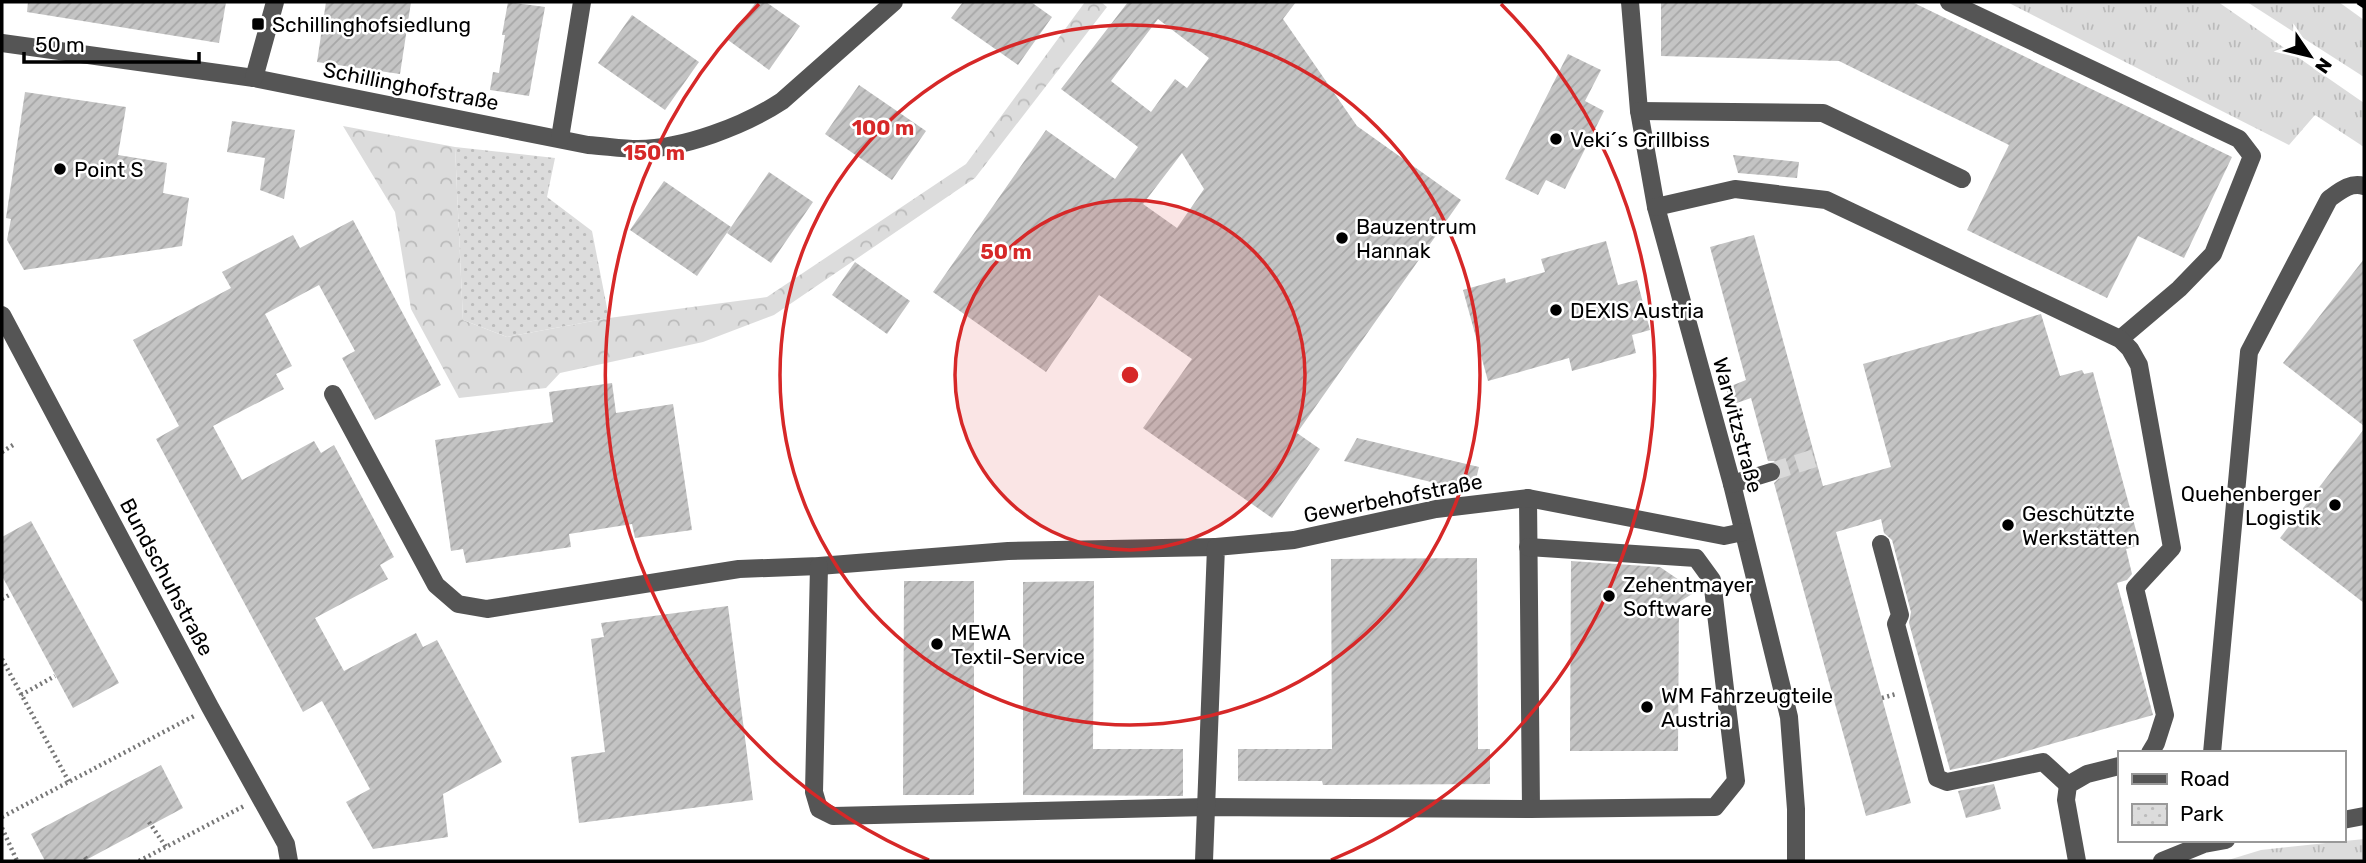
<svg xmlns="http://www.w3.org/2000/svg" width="2366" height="863" viewBox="0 0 2366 863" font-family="Rubik,sans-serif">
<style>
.grass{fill:url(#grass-tufts)}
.forest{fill:url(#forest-crowns)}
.park{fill:url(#park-dots)}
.building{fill:url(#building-hatch);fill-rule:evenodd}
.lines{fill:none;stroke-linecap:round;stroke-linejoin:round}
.minor-tunnel{stroke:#d9d9d9;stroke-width:18;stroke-dasharray:18 9;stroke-linecap:butt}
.path{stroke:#777;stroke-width:4.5;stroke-dasharray:2 3.5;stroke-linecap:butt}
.minor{stroke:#555;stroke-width:18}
.rail{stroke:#000;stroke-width:5;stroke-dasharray:10 3.5 2 3.5;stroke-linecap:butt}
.ring{fill:none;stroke:#d62828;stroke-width:3.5}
.poi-dot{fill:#000;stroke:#fff;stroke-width:2.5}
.labels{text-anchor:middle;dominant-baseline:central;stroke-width:5;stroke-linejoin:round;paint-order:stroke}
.poi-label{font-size:21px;fill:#000;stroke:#fff;text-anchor:start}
.street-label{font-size:21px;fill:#000;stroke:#fff}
.centre{fill:#d62828;stroke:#fff;stroke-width:3.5}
.ring-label{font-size:21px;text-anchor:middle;font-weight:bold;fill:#d62828;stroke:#fff;stroke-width:5;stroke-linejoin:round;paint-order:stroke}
</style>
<defs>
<pattern id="grass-tufts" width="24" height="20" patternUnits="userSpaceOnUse" patternTransform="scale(1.75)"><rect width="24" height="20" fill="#dcdcdc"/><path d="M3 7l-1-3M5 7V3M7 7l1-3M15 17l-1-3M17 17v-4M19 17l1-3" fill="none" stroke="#bbb"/></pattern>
<pattern id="forest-crowns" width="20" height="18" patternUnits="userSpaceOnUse" patternTransform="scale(1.75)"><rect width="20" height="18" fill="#dcdcdc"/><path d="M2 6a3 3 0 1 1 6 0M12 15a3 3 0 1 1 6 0" fill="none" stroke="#bbb"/></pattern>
<pattern id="park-dots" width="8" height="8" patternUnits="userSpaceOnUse" patternTransform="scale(1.75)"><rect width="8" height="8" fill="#dcdcdc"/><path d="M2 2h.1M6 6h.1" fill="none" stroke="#bbb" stroke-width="1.8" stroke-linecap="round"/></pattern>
<pattern id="building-hatch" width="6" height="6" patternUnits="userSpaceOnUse" patternTransform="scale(1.75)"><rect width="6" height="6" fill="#c4c4c4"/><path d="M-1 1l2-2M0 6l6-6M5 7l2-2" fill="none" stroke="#a7a7a7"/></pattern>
</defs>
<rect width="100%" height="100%" fill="#fff"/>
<g class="grass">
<polygon points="2007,2 2218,2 2364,103 2364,147 2315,115 2289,145"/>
<polygon points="2247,2 2339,2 2364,20 2364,77"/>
<polygon points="2364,839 2364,861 2225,861 2261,850"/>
</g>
<polygon class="forest" points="1085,2 1101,2 1107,7 975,178 774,315 703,342 560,373 546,388 459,398 411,309 395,212 343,126 455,147 463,320 507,337 609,318 767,297 966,164"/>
<polygon class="park" points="455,147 555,158 547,197 592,231 609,318 507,337 463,320"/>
<g class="building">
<polygon points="28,2 226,2 219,43 27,12"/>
<polygon points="326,2 411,2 400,74 317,62"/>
<polygon points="508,2 545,7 529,96 490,90 493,72 499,73 505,35 502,35"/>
<polygon points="756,2 766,2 800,26 769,70 728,40"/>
<polygon points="963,2 1031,2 1052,17 1018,65 951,18"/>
<path d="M1128 2H1296L1283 19 1357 126 1461 200 1297 433 1320 449 1272 518 1143 428 1192 359 1099 295 1046 372 933 292 1046 130 1115 179 1138 147 1061 89ZM1158 19 1209 58 1187 88 1175 79 1151 112 1111 81ZM1182 153 1204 189 1177 228 1143 204Z"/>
<polygon points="1661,2 1912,2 2232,157 2184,258 2138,236 2107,298 1967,230 2009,145 1839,61 1661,56"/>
<polygon points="632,15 699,62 665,110 598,63"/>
<polygon points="1568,54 1601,70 1585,101 1604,111 1565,189 1546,180 1538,195 1505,179"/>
<polygon points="859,85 926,131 892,180 825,134"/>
<polygon points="25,92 126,107 118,155 167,163 163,193 189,198 182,246 24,270 7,240 11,219 6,218"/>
<polygon points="232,121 295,130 284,199 260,190 265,158 227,152"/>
<polygon points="1733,155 1799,162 1797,178 1738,173"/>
<polygon points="769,172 813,202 771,263 727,233"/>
<polygon points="664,181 731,227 697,276 630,230"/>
<polygon points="353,220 441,385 375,420 342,358 355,351 319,285 265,314 292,366 276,374 284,389 213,426 242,480 314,441 321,453 334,445 394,557 380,565 388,579 315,618 344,671 416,633 423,647 437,640 502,762 443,794 448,837 373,849 346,802 370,789 322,701 303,712 156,439 179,426 133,340 231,288 222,272 293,235 300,248"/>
<polygon points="1754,235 1823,486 1891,467 1863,364 2041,314 2060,376 2082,370 2084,374 2093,372 2140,545 2126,549 2132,574 2127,580 2117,583 2153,715 1988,762 1950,770 1909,623 1911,612 1892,540 1884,533 1881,519 1836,532 1911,803 1866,816 1774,483 1782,475 1782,468 1774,461 1768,461 1751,398 1731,405 1726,388 1746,380 1710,247"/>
<polygon points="1606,241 1618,285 1637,280 1650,330 1632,335 1636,353 1572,371 1569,358 1488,381 1463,290 1505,278 1506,283 1545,272 1541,259"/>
<polygon points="2364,259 2364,426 2283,363"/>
<polygon points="855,262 910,301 887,334 832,295"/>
<polygon points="612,383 616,413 673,404 692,530 635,538 632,524 569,534 571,547 466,563 463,549 451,551 435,440 553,422 549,392"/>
<polygon points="2364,429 2364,603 2280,538"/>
<polygon points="1357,438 1479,467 1474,487 1456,488 1344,461"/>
<polygon points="31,521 119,683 73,708 2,576 2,537"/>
<polygon points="1477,558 1478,749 1490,749 1490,784 1323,785 1322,781 1238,781 1238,749 1332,749 1331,559"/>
<polygon points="1571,561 1660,567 1682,582 1692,594 1679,602 1678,751 1570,751"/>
<polygon points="904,581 974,581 974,795 903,795"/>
<polygon points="1094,581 1093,749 1183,749 1183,796 1023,795 1023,582"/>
<polygon points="728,606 753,800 579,823 571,757 605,752 591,639 604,637 601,623"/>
<polygon points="161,765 183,808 84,861 45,861 31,834"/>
<polygon points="1994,784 2001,809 1966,818 1958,791"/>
</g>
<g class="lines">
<polyline class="minor-tunnel" points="1771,472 1815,458"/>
<g class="path">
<polyline points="2,452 13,445"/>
<polyline points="2,599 11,594"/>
<polyline points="2,659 69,782"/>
<polyline points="21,695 55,676"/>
<polyline points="1882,698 1896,694"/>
<polyline points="2,817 194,716"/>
<polyline points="149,822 166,847"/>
<polyline points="2,828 17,861"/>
<polyline points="85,857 88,861"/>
<polyline points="139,861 244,806"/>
</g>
<g class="minor">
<polyline points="1630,2 1639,111 1656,207 1732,484 1789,717 1796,809 1796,861"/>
<polyline points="1949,2 2239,139 2252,156 2213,254 2179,289 2120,339"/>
<path d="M2 43 254 78 588 145C605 146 622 149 638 149 683 149 744 126 782 101L894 2"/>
<polyline points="254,78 275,2"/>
<polyline points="1639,111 1823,113 1962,179"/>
<polyline points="560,138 582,2"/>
<polyline points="1656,207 1735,189 1826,200 2120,339 2130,349 2139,365 2172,548 2135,588 2165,715 2156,743 2150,753"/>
<polyline points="2,315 210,707 286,844 289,861"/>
<polyline points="333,394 436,585 458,604 487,609 739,569 819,566 1008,551 1216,547"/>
<polyline points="1732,484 1771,472"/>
<polyline points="1528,498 1531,809"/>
<polyline points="1881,544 1900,615 1896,624 1937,778 1947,782 2043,762 2068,785"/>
<polyline points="819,566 814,792 819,809 833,816 1207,807 1531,809 1715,807 1736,781 1712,580 1696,558 1528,547"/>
<path d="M2212 753 2249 352 2329 199C2340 191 2350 182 2364 186"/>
<polyline points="2343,820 2364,816"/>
<polyline points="1204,861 1216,547 1294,540 1436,509 1528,498 1724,536 1743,532"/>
<polyline points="2077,861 2066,800 2068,785 2087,774 2119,766"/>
<polyline points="2162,861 2204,844 2226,840"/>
</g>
<polyline class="rail" points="2358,2 2364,6"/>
</g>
<circle cx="1130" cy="375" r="175" fill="#d62828" fill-opacity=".12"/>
<g class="ring">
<circle cx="1130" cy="375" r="175"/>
<circle cx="1130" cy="375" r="350"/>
<path d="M929 860A525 525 0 0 1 759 4M1501 4A525 525 0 0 1 1331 860"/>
</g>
<g class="poi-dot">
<rect x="251" y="17" width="14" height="14" rx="3.5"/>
<circle cx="1556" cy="139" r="7"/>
<circle cx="60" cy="169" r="7"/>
<circle cx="1342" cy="238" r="7"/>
<circle cx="1556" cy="310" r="7"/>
<circle cx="2335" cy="505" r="7"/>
<circle cx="2008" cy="525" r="7"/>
<circle cx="1609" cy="596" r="7"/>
<circle cx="937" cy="644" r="7"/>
<circle cx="1647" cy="707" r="7"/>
</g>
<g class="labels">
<g class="poi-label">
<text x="272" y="24">Schillinghofsiedlung</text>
<text x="1570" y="139">Veki´s Grillbiss</text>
<text x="74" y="169">Point S</text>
<text x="1356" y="226">Bauzentrum<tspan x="1356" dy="24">Hannak</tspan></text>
<text x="1570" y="310">DEXIS Austria</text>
<text x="2321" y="493" text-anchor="end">Quehenberger<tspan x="2321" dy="24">Logistik</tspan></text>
<text x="2022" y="513">Geschützte<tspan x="2022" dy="24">Werkstätten</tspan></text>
<text x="1623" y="584">Zehentmayer<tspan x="1623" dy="24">Software</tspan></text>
<text x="951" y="632">MEWA<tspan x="951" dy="24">Textil-Service</tspan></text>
<text x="1661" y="695">WM Fahrzeugteile<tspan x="1661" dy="24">Austria</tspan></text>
</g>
<g class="street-label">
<text transform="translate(411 86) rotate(11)">Schillinghofstraße</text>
<text transform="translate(1738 425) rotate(75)">Warwitzstraße</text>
<text transform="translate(1393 498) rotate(-11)">Gewerbehofstraße</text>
<text transform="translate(167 577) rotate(62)">Bundschuhstraße</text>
</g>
</g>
<circle cx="1130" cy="375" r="10" class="centre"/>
<g class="ring-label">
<text x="883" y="135">100 m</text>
<text x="654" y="160">150 m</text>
<text x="1006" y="259">50 m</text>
</g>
<rect width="2366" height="863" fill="none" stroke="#000000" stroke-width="7"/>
<rect x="2118" y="751" width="228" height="91" fill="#ffffff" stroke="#999999" stroke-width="2"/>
<rect x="2132" y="774" width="35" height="10" fill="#555555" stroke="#999999" stroke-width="2"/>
<text x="2180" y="786" font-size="21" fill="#000000">Road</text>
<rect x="2132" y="804" width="35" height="21" fill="url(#park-dots)" stroke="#999999" stroke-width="2"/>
<text x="2180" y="821" font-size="21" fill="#000000">Park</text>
<g transform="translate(2310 56) rotate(125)" stroke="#ffffff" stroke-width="5" paint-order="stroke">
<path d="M0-5L12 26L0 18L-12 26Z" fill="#000000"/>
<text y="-10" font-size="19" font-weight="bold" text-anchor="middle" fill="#000000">N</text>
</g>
<path d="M24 52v10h175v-10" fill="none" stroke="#000000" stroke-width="3.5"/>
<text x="35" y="52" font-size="21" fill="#000000" stroke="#ffffff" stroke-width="5" paint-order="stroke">50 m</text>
</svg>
